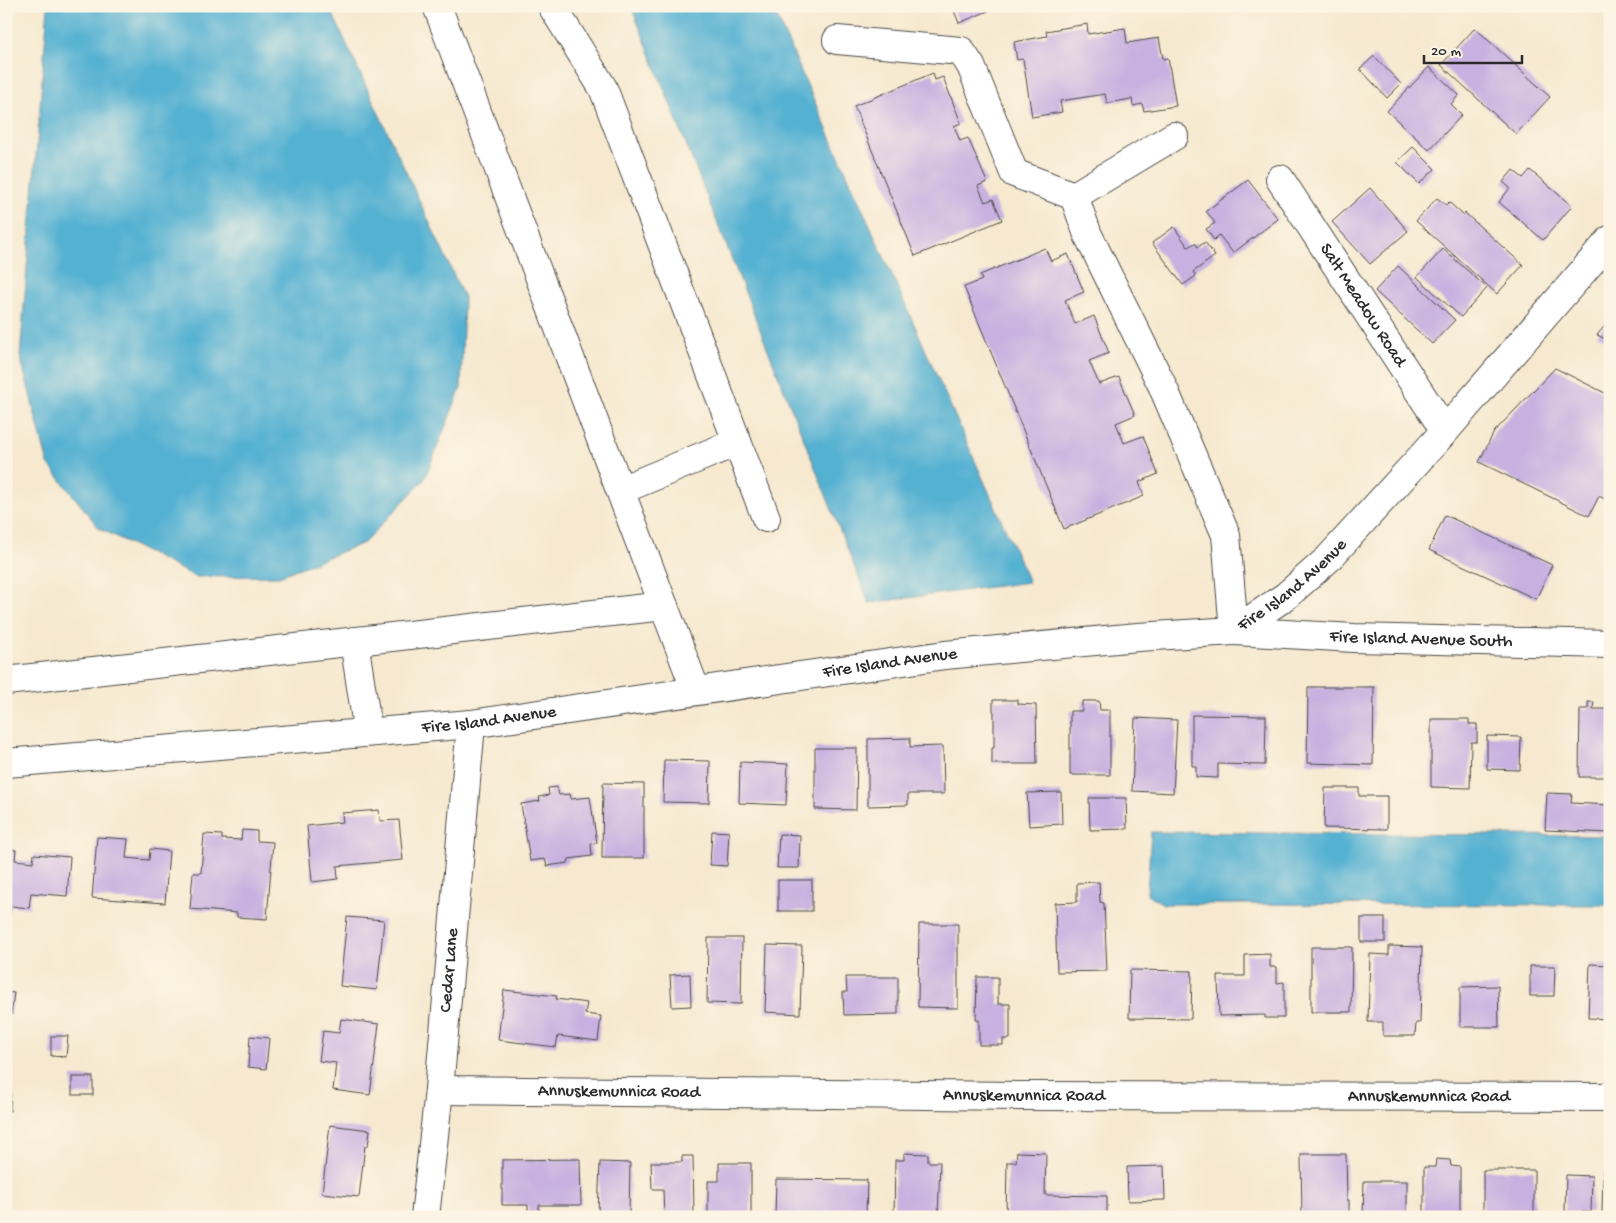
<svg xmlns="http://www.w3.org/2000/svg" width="1616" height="1223" viewBox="0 0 1616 1223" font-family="'Gochi Hand',sans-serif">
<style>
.water{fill:#54b1d2;stroke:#406e7e}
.building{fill:#c8b1e0}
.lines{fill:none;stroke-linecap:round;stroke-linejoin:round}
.minor-casing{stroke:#494844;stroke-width:30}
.minor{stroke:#fff;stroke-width:28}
.labels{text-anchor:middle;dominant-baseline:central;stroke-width:5;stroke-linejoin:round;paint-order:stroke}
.street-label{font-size:18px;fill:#2b2b2b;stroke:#fcf5e5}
</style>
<rect width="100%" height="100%" fill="#fcf5e5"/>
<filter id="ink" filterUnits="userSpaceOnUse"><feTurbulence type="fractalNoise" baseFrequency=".02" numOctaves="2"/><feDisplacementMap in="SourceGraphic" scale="10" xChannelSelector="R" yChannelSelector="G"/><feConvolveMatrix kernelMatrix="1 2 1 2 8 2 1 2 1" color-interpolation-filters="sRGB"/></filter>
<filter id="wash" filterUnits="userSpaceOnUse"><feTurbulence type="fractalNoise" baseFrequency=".0096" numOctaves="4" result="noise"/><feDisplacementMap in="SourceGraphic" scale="20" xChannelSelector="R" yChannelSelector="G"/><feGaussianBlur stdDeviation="1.12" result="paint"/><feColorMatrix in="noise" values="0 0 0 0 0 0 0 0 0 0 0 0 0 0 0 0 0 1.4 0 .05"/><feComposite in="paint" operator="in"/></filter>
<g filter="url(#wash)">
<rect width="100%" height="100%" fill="#f6e9d0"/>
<g class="water">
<polygon points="48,6 329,6 464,297 461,388 424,480 364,543 279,576 196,577 99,528 48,464 20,356"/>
<polygon points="631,6 772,6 1029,582 869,603"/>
<polygon points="1151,832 1610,836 1610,905 1163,904 1147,894"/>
</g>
<g id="blocks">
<g class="building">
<polygon points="952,6 992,6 993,9 959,23"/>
<polygon points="1087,24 1088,34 1125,28 1127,43 1159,38 1163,59 1168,58 1176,106 1144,111 1142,104 1133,106 1132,99 1107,103 1105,94 1060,101 1062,112 1032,117 1023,59 1017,60 1014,42 1047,36 1046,31"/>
<polygon points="1475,28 1550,97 1516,134 1441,65"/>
<polygon points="1374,56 1401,84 1387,98 1360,69"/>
<polygon points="1429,67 1459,95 1451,104 1462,115 1429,150 1387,111"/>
<polygon points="933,73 935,80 943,77 961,123 954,126 960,141 968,138 987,182 978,186 985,202 993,199 1002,220 915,256 854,106"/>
<polygon points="1413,147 1435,169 1419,184 1397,162"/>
<polygon points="1513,170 1523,178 1530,170 1572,206 1543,240 1499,202 1510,188 1503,182"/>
<polygon points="1248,180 1278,219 1233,253 1219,235 1214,240 1206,229 1215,223 1206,211"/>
<polygon points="1370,188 1408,231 1370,264 1332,222"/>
<polygon points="1437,198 1446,205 1449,202 1463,215 1465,213 1523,265 1497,294 1416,221"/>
<polygon points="1174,227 1188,247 1195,243 1198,247 1205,242 1215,256 1193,272 1196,276 1183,285 1152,243"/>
<polygon points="1045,248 1051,261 1068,254 1084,292 1065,300 1075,324 1094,316 1109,353 1089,361 1099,384 1119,377 1135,415 1116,423 1124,443 1143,436 1158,474 1139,482 1144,496 1064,529 964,287 982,280 980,275"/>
<polygon points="1443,249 1487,288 1461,317 1417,277"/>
<polygon points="1398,266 1455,320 1432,344 1375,291"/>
<polygon points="1610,320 1610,341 1597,335"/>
<polygon points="1555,368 1607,394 1610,390 1610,502 1599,496 1589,516 1479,462 1494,432"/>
<polygon points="1445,515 1552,565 1536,599 1429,550"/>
<polygon points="1308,687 1374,687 1373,765 1307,763"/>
<polygon points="993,700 1018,700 1018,704 1036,705 1037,764 992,764 992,748 994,748 994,712 993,711"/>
<polygon points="1082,701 1099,701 1100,710 1110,710 1110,775 1070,775 1070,711 1082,711"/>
<polygon points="1588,702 1594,702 1593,709 1610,709 1610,777 1579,777 1580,709 1588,709"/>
<polygon points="1192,715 1266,716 1265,765 1218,764 1218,778 1196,777 1196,766 1192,766"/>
<polygon points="1135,718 1177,720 1173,793 1132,791"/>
<polygon points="1431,719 1469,719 1469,724 1477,724 1477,742 1471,742 1470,788 1431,787"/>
<polygon points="1487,736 1521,737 1520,770 1487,769"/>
<polygon points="910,738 910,747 943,746 944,794 908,794 908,805 868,806 868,739"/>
<polygon points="815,748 857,748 856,810 815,809"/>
<polygon points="664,760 710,761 709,803 663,802"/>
<polygon points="740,762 788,764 786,805 739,803"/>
<polygon points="603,783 644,784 644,858 602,858"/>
<polygon points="557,787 559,795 570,794 571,799 590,797 597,843 591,844 592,856 569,859 568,863 547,866 545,859 530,861 521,804 540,801 539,797 549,795 548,788"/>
<polygon points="1325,788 1359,788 1359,796 1387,796 1387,829 1324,828"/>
<polygon points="1061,792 1062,824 1029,826 1027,793"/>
<polygon points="1547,793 1572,794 1571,803 1610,805 1610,833 1545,830"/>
<polygon points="1089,798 1126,798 1127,829 1090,830"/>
<polygon points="379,810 380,821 399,820 403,860 337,866 338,879 312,882 307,826 343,822 342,813"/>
<polygon points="242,830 257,831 257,841 273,842 267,919 237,917 237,913 190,909 193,873 201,873 204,834 222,835 222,839 241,840"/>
<polygon points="712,831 729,832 727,866 710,865"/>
<polygon points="779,834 800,835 799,868 777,868"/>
<polygon points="97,837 128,839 126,858 149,860 150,849 169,851 165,903 92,898"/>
<polygon points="6,849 16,850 15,860 33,862 34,854 70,857 67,896 31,893 29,908 11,906 10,912 6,911"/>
<rect x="778" y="880" width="34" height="31"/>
<polygon points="1099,882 1100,902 1104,903 1107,971 1057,972 1055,903 1077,902 1077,883"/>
<polygon points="347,917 384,920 377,990 340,986"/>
<rect x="1361" y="918" width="24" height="24"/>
<polygon points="919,924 958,924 958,1008 918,1007"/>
<polygon points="708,938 742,938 741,1004 707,1003"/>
<polygon points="767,945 802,946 800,1014 765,1012"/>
<polygon points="1389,946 1422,947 1420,1023 1416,1023 1415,1036 1383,1036 1383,1022 1368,1022 1370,954 1389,955"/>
<polygon points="1311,947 1352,947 1351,1012 1311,1012"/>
<polygon points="1270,954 1270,967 1277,967 1277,983 1284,982 1284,1018 1265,1018 1265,1015 1219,1016 1218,976 1245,976 1245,955"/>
<polygon points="1590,964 1610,965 1610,1019 1588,1018"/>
<polygon points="1530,966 1555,966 1554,996 1530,996"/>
<polygon points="1130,970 1192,971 1191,1019 1129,1018"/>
<polygon points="690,974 691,1006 672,1007 670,975"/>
<polygon points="846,977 898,977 898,1014 844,1015 843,992 847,992"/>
<polygon points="977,977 998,977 998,1004 1010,1004 1010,1039 1003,1039 1003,1045 979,1045 979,1020 976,1020"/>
<polygon points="1498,986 1499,1027 1460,1027 1460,987"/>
<polygon points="504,990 557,996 556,999 587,1003 585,1014 601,1016 598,1041 558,1036 556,1047 498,1040"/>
<polygon points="6,992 14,993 11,1015 6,1014"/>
<polygon points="341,1019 379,1024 370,1095 333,1090 336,1063 319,1061 323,1031 339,1033"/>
<polygon points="51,1036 68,1036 66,1057 51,1056"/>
<polygon points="250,1036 269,1038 266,1069 248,1067"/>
<rect x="72" y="1077" width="21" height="18"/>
<polygon points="6,1089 11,1089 10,1111 6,1111"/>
<polygon points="330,1125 370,1130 368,1146 365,1146 359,1197 322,1193"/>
<polygon points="1017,1152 1046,1153 1045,1195 1107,1196 1107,1217 1006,1217 1007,1162 1016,1162"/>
<polygon points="904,1153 928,1154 928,1162 940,1162 938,1217 894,1217 895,1160 904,1160"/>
<polygon points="1301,1154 1346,1154 1347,1200 1349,1200 1349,1217 1302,1217"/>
<polygon points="682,1156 693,1156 694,1217 664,1217 663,1189 652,1189 651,1162 682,1162"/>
<polygon points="580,1159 581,1205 539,1205 539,1217 528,1217 528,1205 502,1205 502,1160"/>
<polygon points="1436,1159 1450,1160 1451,1166 1460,1167 1460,1217 1424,1217 1424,1167 1435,1167"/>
<polygon points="600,1162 630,1163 629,1214 598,1213"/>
<polygon points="719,1163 751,1163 751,1217 708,1217 708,1181 719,1181"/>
<polygon points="1164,1166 1165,1200 1128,1201 1127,1167"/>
<polygon points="1607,1167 1610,1167 1610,1217 1602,1217 1603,1172 1607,1171"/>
<polygon points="1483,1170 1534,1170 1534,1217 1487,1217 1487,1212 1483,1212"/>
<polygon points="1566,1175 1592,1176 1591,1212 1565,1212"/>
<polygon points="776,1179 867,1180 866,1217 775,1217"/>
<polygon points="1364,1181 1407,1181 1407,1217 1363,1217"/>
</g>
</g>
</g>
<g filter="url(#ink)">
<use href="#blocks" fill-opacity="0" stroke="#494844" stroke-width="1"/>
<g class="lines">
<g class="minor-casing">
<g id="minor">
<polyline points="437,6 696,691"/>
<polyline points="552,6 603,88 766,518"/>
<polyline points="837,40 961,51 971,66 1014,173 1074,196"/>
<path id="s1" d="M1174 136 1074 196 1088 235 1162 385 1226 535 1234 631 1354 638 1610 644"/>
<path id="s2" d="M1280 179 1445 431"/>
<polyline points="621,490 737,442"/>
<polyline points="354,641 368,732"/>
<polyline points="6,681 664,606"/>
<path id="s3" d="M6 763 471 724 945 655 1138 637 1234 631 1286 596 1328 559 1445 431 1610 240"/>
<path id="s4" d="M439 1090 1022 1096 1610 1097"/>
<path id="s5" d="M425 1217 439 1090 471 724"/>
</g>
</g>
<use href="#minor" class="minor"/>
</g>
</g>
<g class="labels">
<g class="street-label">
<text stroke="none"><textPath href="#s2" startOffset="151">Salt Meadow Road</textPath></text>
<text stroke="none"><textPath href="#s3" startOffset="1310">Fire Island Avenue</textPath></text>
<text stroke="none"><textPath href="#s1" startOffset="772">Fire Island Avenue South</textPath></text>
<text stroke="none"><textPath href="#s3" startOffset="890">Fire Island Avenue</textPath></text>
<text stroke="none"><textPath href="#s3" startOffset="485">Fire Island Avenue</textPath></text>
<text stroke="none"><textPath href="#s5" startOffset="248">Cedar Lane</textPath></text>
<text stroke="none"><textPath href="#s4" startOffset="180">Annuskemunnica Road</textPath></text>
<text stroke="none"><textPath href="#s4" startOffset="585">Annuskemunnica Road</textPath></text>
<text stroke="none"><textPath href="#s4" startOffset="990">Annuskemunnica Road</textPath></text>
</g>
</g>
<rect width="1616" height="1223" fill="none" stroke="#fcf5e5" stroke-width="25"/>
<path d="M1424 55v8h98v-8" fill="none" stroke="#2b2b2b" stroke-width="2.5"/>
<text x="1431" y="55" font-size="15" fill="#2b2b2b" stroke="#fcf5e5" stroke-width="4" paint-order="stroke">20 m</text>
</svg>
